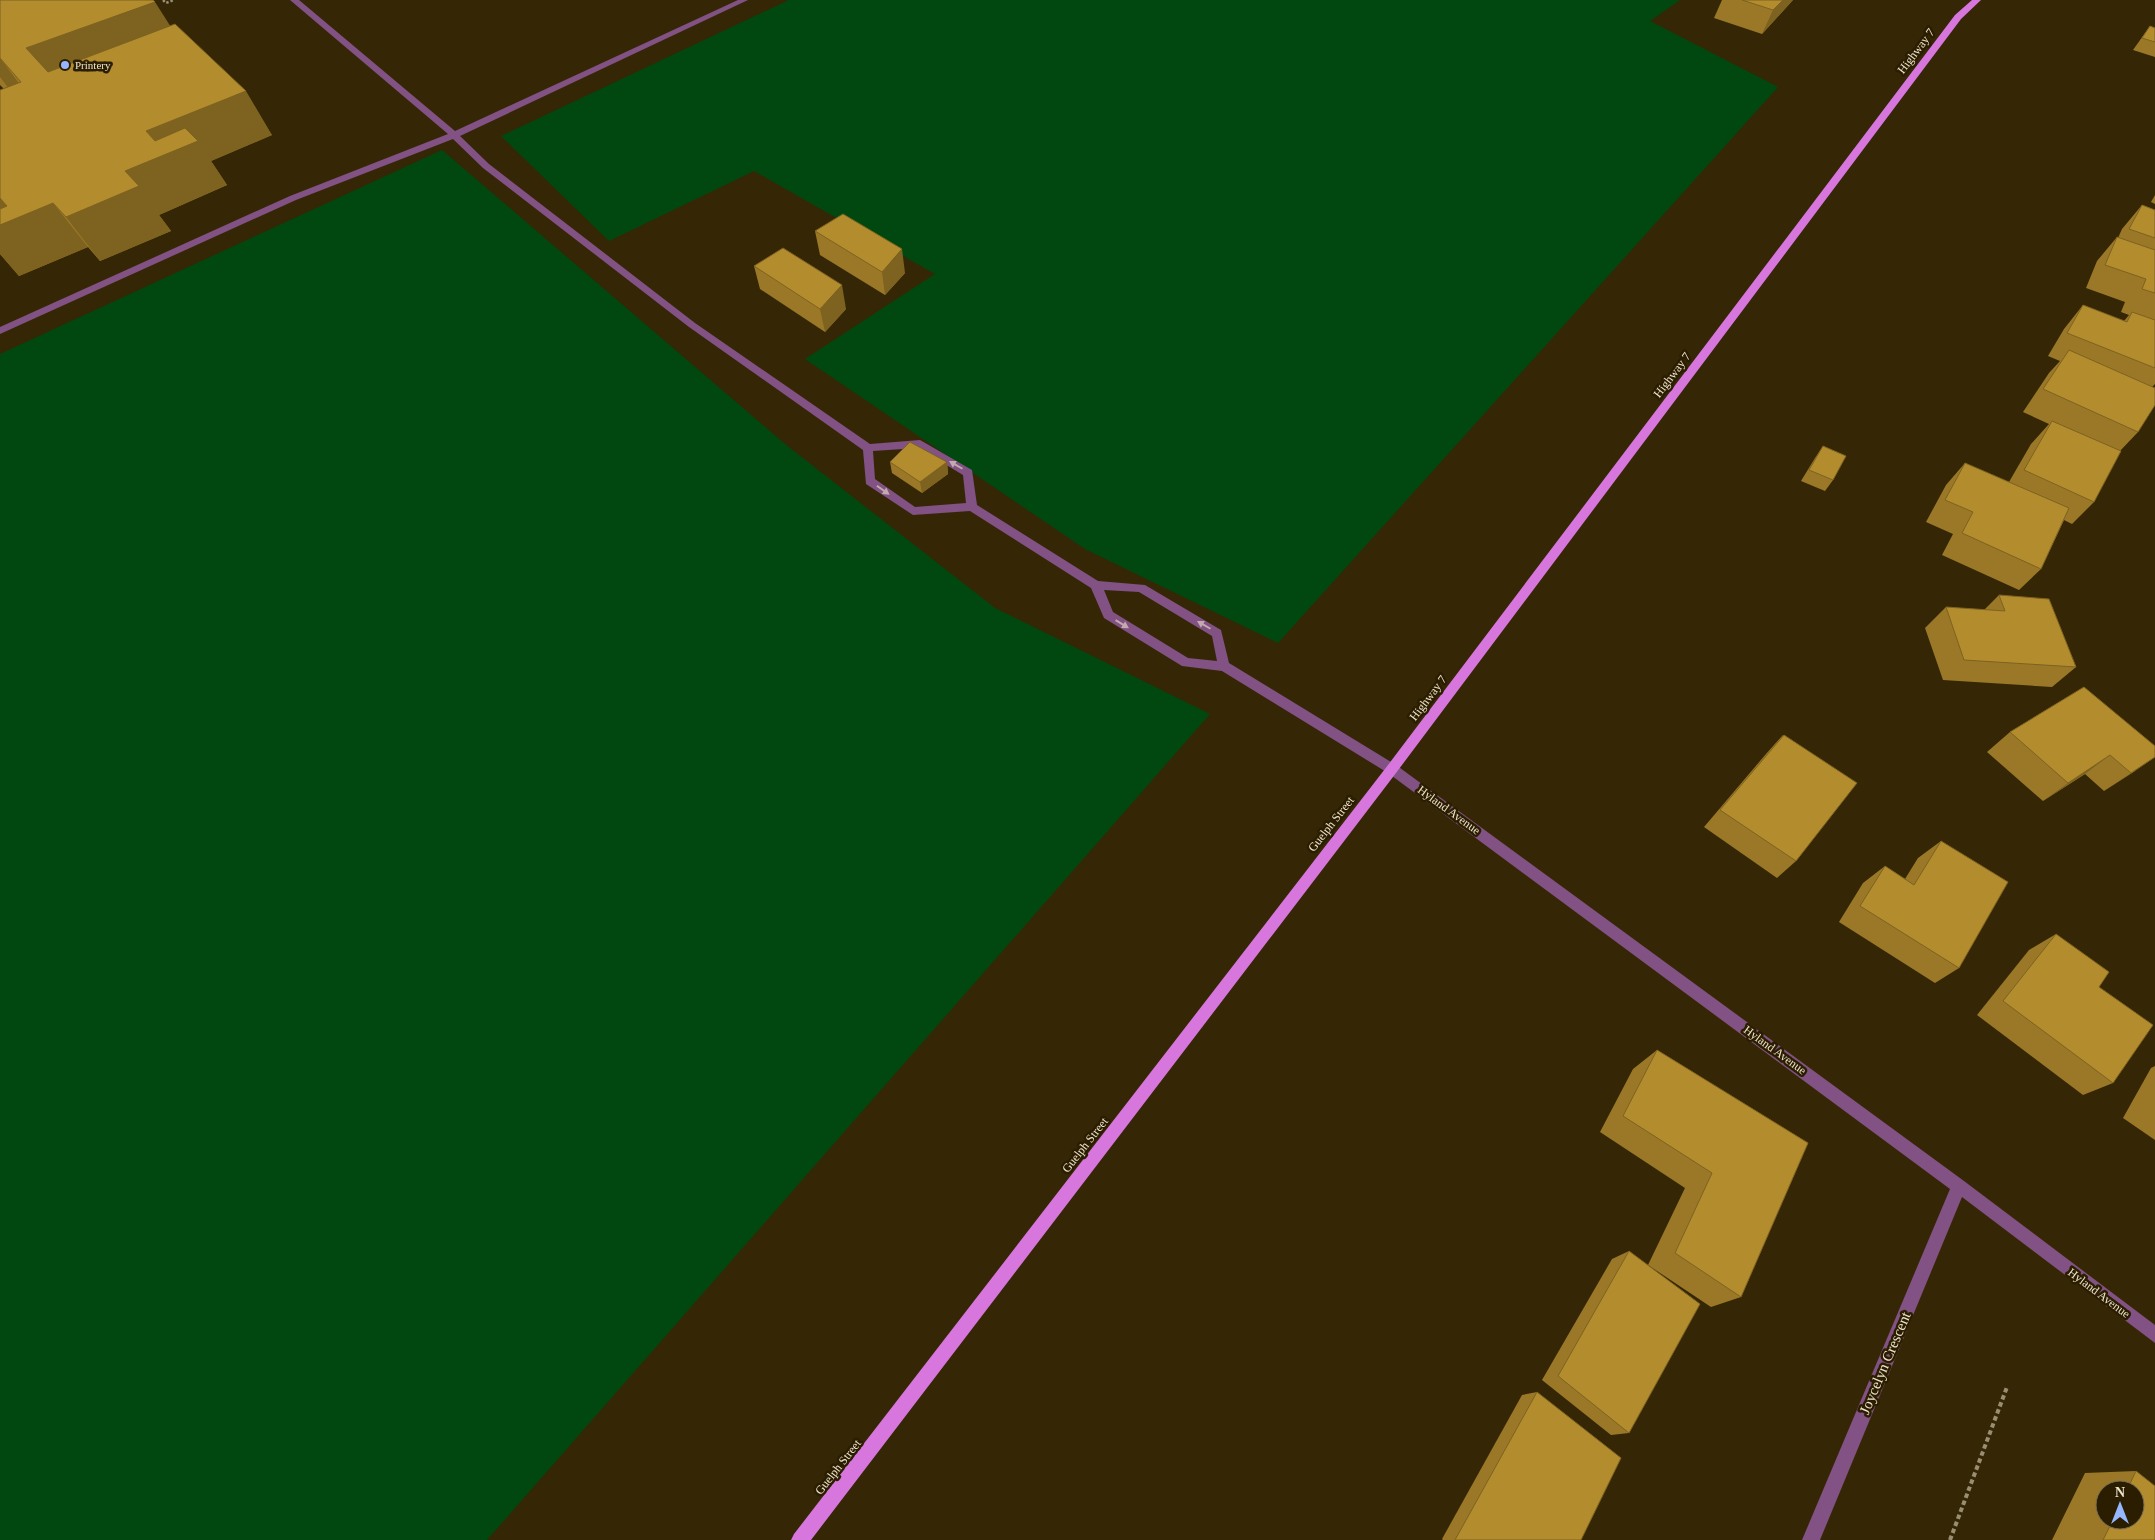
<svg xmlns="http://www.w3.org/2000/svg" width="2155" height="1540" viewBox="0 0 2155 1540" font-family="'Times New Roman',serif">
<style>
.green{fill:#00480f}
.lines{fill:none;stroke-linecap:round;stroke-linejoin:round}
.path-far1{stroke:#9a8e72;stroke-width:2.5;stroke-dasharray:2.5 2;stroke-linecap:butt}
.path{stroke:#9a8e72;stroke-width:4;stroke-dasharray:4.5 3;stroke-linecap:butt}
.minor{fill:#815283;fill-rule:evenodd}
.major{fill:#d776dc;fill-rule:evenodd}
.wall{fill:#9a7828;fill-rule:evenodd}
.shaded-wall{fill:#7d6220}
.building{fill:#b38c2e;stroke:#7d6220}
.oneway{fill:#c3aaaf}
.poi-dot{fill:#96b6fd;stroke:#2b1e00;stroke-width:2}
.labels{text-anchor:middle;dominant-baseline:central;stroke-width:5;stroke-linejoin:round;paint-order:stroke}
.far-poi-label{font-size:11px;fill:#efe4cd;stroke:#2b1e00;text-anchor:start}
.street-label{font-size:12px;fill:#efe4cd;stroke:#2b1e00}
.near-street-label{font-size:15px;fill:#efe4cd;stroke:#2b1e00}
</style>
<rect width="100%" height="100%" fill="#352706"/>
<g class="green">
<polygon points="789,0 1680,0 1650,21 1778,87 1278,643 1085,549 805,359 935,274 754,171 609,241 501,136"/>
<polygon points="442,150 785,444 995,608 1210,714 487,1540 0,1540 0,354"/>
</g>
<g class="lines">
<polyline class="path-far1" points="163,0 166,3 174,0"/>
<polyline class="path" points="1950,1540 2007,1387"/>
<path class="minor" d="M290 0H299L455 131 738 0H748L460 136 489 164 695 323 870 444 920 440 972 470 977 505 1098 581 1145 585 1221 630 1229 663 1396 765 1964 1181 2155 1325V1343L1962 1197 1820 1540H1802L1950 1189 1388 773 1222 671 1182 666 1104 618 1091 588 970 511 913 515 866 484 863 450 689 327 483 168 453 139 296 200 0 334V327L290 196 448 134ZM918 448 963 475 966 503 915 507 875 479 873 451ZM1104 590 1139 592 1212 636 1217 661 1188 658 1113 612Z"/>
<polygon class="major" points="1972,0 1981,0 1961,19 1396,773 811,1540 791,1540 794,1534 1388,765 1955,15"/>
</g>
<g class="wall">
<polygon points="0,0 170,26 272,135 211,161 227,185 159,215 171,231 100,261 88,247 19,276 0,254 4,89 0,85"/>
<polygon points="1722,0 1793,0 1762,34 1714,18"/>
<polygon points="2150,26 2155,28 2155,57 2133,50"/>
<polygon points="2155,195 2155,204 2151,202"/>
<polygon points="2142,205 2155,210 2155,384 2152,387 2138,432 2120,451 2094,502 2072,524 2064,520 2041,569 2019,590 1942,555 1953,534 1926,522 1946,485 1965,463 2009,482 2031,444 2049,424 2023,412 2049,373 2060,361 2048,356 2064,329 2083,305 2124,321 2129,315 2121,312 2125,302 2086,288 2097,261 2117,237 2118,238 2122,229"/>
<polygon points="815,231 905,273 885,295 820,255"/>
<polygon points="754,266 846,309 825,332 760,289"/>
<polygon points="1823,446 1833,480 1825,491 1801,481 1815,458"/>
<polygon points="890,462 947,462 948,474 922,493 892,473"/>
<polygon points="1999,595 2076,667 2052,687 1943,680 1925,628 1946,607 1984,610"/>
<polygon points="2084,687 2135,771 2104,791 2085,774 2043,801 1987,752 2010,732"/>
<polygon points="1783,735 1796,861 1777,878 1704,827 1766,754"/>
<polygon points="1941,841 1959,968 1935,983 1839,922 1863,883 1885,866 1905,879 1918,858"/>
<polygon points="2056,934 2099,987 2113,1083 2083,1095 1977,1015 2029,950"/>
<polygon points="1657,1050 1808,1143 1741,1297 1711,1307 1648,1265 1685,1188 1600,1132 1633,1069"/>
<polygon points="2155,1066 2155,1140 2123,1118 2151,1068"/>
<polygon points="1629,1251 1629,1433 1611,1435 1542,1380 1612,1259"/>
<polygon points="1537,1392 1581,1540 1443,1540 1442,1539 1522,1395"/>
<path d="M2136 1471 2155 1540H2052L2085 1473ZM2105 1490H2135V1520H2105Z"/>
</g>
<g class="shaded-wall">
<polygon points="1783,0 1793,0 1762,34 1773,10"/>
<polygon points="155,2 183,46 58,93 26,48"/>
<polygon points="0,58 33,102 22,106 0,77"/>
<polygon points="246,91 272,135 211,161 227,185 159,215 171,231 100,261 66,217 125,171 146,131"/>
<polygon points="0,198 16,218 53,203 88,247 19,276 0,254"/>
<polygon points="902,249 905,273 885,295 882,272"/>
<polygon points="842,285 846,309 825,332 820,309"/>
<polygon points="947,462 948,474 922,493 920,482"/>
<polygon points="2110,755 2085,774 2043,801 2068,783"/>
<polygon points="2155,757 2135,771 2104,791"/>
</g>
<g class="building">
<polygon points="0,0 153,0 155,2 26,48 48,72 175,24 246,91 146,131 155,141 185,128 198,141 125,171 139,186 66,217 53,203 0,225 0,209 7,206 0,198 0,90 21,82 0,58"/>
<polygon points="1742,0 1783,0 1773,10"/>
<polygon points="2150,26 2155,28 2155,42 2142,38"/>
<polygon points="2142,205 2155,210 2155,238 2129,229"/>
<polygon points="843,214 902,249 882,272 815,231"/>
<polygon points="2117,237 2155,250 2155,293 2142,289 2146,279 2105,265"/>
<polygon points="783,248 842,285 820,309 754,266"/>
<polygon points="2083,305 2127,322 2132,312 2155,320 2155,368 2067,333"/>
<polygon points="2069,350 2155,388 2155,405 2138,432 2043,389"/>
<polygon points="2052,421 2121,451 2094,502 2024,470"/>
<polygon points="910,442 947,462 920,482 890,462"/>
<polygon points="1823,446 1846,456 1833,480 1809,470"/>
<polygon points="1965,463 2069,508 2041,569 1962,533 1973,512 1945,500"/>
<polygon points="1999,595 2049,599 2076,667 1964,660 1946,607 2005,611"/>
<polygon points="2084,687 2155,746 2155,757 2131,773 2110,755 2068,783 2010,732"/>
<polygon points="1784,735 1857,783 1796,861 1720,810"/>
<polygon points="1941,841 2008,882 1959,968 1860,906 1885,866 1914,885"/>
<polygon points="2056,934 2109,972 2099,987 2153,1025 2113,1083 2003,1001"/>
<polygon points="1657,1050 1808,1143 1741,1297 1675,1253 1712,1173 1623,1116"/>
<polygon points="1629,1251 1700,1304 1629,1433 1558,1376"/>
<polygon points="1537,1392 1621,1458 1581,1540 1455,1540"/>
<polygon points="2136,1471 2155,1486 2155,1540 2103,1540 2113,1520 2135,1520 2135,1490 2127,1490"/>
</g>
<defs><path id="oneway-solid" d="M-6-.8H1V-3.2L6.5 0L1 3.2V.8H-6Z" transform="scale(1.25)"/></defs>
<g class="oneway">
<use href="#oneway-solid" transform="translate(956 465) rotate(-150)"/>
<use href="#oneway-solid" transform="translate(883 490) rotate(35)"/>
<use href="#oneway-solid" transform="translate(1122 624) rotate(31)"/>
<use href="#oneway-solid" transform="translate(1204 625) rotate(-150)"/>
</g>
<circle class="poi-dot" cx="65" cy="65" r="5"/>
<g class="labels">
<g class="far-poi-label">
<text x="75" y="65">Printery</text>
</g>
<g class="street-label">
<text transform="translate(1916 51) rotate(-53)">Highway 7</text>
<text transform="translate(1672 375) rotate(-53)">Highway 7</text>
<text transform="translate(1428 698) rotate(-53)">Highway 7</text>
<text transform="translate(1449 810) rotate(36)">Hyland Avenue</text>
<text transform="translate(1331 824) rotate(-52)">Guelph Street</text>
<text transform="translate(1775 1050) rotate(36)">Hyland Avenue</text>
<text transform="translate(1085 1145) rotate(-52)">Guelph Street</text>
<text transform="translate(2099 1293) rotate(37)">Hyland Avenue</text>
<text transform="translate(838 1467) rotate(-52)">Guelph Street</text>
</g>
<g class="near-street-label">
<text transform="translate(1885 1363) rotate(-67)">Joycelyn Crescent</text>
</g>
</g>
<g transform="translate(2120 1505)"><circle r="24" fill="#2b1e00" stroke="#796d52"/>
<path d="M0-4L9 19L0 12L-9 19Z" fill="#96b6fd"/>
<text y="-8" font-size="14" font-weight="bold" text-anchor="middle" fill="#efe4cd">N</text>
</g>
</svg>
